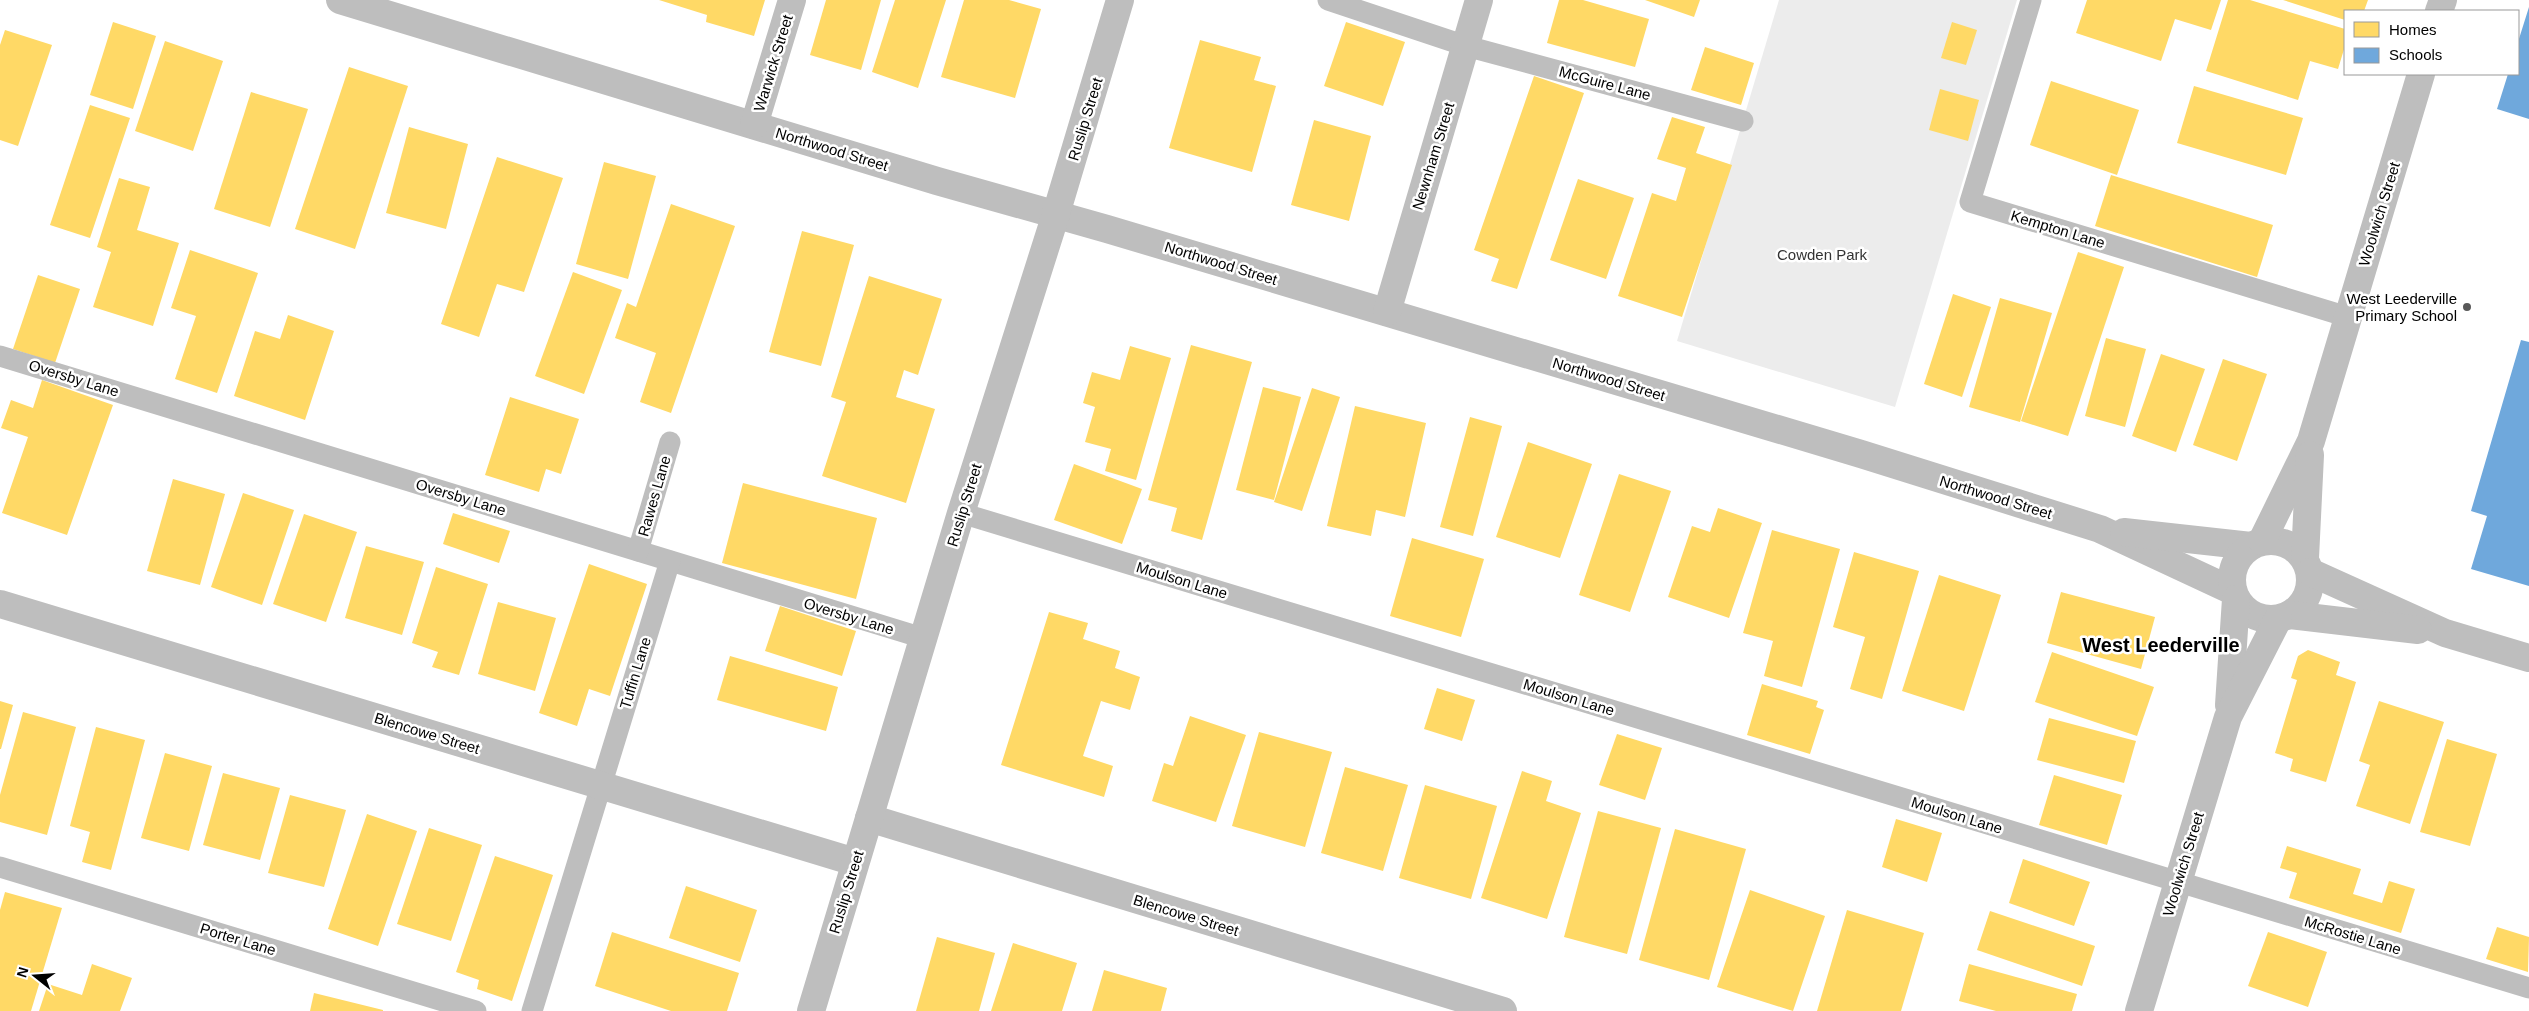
<svg xmlns="http://www.w3.org/2000/svg" width="2529" height="1011" viewBox="0 0 2529 1011" font-family="Helvetica,sans-serif">
<style>
.green{fill:#ececec}
.homes{fill:#ffd966}
.schools{fill:#6fa8dc}
.lines{fill:none;stroke-linecap:round;stroke-linejoin:round}
.lane{stroke:#bebebe;stroke-width:21}
.street{stroke:#bebebe;stroke-width:28}
.poi-dot{fill:#595959;stroke:#fff;stroke-width:2}
.labels{text-anchor:middle;dominant-baseline:central;stroke-width:5;stroke-linejoin:round;paint-order:stroke}
.street-label{font-size:15px;fill:#000;stroke:#fff}
.park-label{font-size:15px;fill:#333;stroke:#fff}
.poi-label{font-size:15px;fill:#000;stroke:#fff;text-anchor:end}
.district-label{font-size:20px;font-weight:bold;fill:#000;stroke:#fff}
</style>
<rect width="100%" height="100%" fill="#fff"/>
<polygon class="green" points="1779,0 2017,0 1895,407 1677,341"/>
<g class="homes">
<polygon points="659,0 765,0 754,36 706,22 707,15"/>
<polygon points="826,0 881,0 861,70 810,55"/>
<polygon points="895,0 946,0 918,88 872,72"/>
<polygon points="964,0 1009,0 1041,9 1015,98 941,77"/>
<polygon points="1559,0 1583,0 1649,19 1635,67 1547,43"/>
<polygon points="1645,0 1700,0 1694,17"/>
<polygon points="2087,0 2221,0 2211,30 2175,19 2161,61 2076,33"/>
<polygon points="2228,0 2250,0 2345,29 2345,46 2338,69 2310,61 2298,100 2206,71"/>
<polygon points="2283,0 2368,0 2364,11 2345,11 2345,20"/>
<polygon points="113,22 156,36 133,109 90,95"/>
<polygon points="1346,22 1405,42 1383,106 1324,86"/>
<polygon points="1952,22 1977,30 1966,65 1941,58"/>
<polygon points="5,30 52,45 18,146 0,140 0,45"/>
<polygon points="1200,40 1261,57 1254,80 1276,86 1252,172 1169,148"/>
<polygon points="165,41 223,61 193,151 135,131"/>
<polygon points="1705,47 1754,63 1741,105 1691,90"/>
<polygon points="349,67 408,86 355,249 295,229"/>
<polygon points="1534,76 1584,93 1517,289 1491,281 1499,259 1474,250"/>
<polygon points="2051,81 2139,110 2117,175 2030,145"/>
<polygon points="2194,86 2303,118 2286,175 2177,143"/>
<polygon points="1940,89 1979,100 1968,141 1929,130"/>
<polygon points="251,92 308,109 270,227 214,209"/>
<polygon points="90,105 130,118 90,238 50,225"/>
<polygon points="1672,117 1705,127 1696,153 1732,165 1682,317 1618,296 1652,193 1676,201 1686,168 1657,159"/>
<polygon points="1314,120 1371,136 1349,221 1291,205"/>
<polygon points="409,127 468,144 446,229 386,213"/>
<polygon points="497,157 563,178 524,292 497,284 479,337 441,324"/>
<polygon points="604,162 656,176 628,279 576,264"/>
<polygon points="2111,175 2273,225 2257,277 2095,226"/>
<polygon points="119,178 150,187 137,230 179,243 153,326 93,307 111,252 97,247"/>
<polygon points="1578,179 1634,198 1606,279 1550,260"/>
<polygon points="671,204 735,226 671,413 640,402 656,353 615,338 627,303 636,307"/>
<polygon points="802,231 854,245 821,366 769,352"/>
<polygon points="190,250 258,273 217,393 175,379 196,316 171,308"/>
<polygon points="2078,252 2124,267 2068,436 2021,421"/>
<polygon points="573,272 622,290 584,394 535,376"/>
<polygon points="38,275 80,289 55,363 13,349"/>
<polygon points="869,276 942,299 918,375 904,370 896,397 935,409 906,503 822,476 846,402 831,397"/>
<polygon points="1953,294 1991,307 1962,397 1924,384"/>
<polygon points="2000,298 2052,313 2020,422 1969,407"/>
<polygon points="288,315 334,331 305,420 234,396 255,331 280,339"/>
<polygon points="2106,338 2146,349 2125,427 2085,416"/>
<polygon points="1191,345 1252,362 1202,540 1171,531 1177,508 1148,500"/>
<polygon points="1130,346 1171,358 1136,480 1105,471 1111,449 1085,442 1095,407 1083,403 1092,372 1120,380"/>
<polygon points="2161,354 2205,369 2176,452 2132,436"/>
<polygon points="2223,359 2267,374 2237,461 2193,445"/>
<polygon points="42,380 113,405 67,535 2,513 28,437 1,428 11,400 33,408"/>
<polygon points="1263,387 1301,397 1274,500 1236,490"/>
<polygon points="1312,388 1340,397 1302,511 1274,502"/>
<polygon points="510,397 579,419 561,474 546,469 539,492 485,475"/>
<polygon points="1355,406 1426,423 1405,517 1376,510 1371,536 1327,526"/>
<polygon points="1470,417 1502,426 1473,536 1440,527"/>
<polygon points="1528,442 1592,464 1560,558 1496,537"/>
<polygon points="1074,464 1142,489 1122,544 1054,520"/>
<polygon points="1619,474 1671,491 1630,612 1579,595"/>
<polygon points="173,479 225,494 200,585 147,571"/>
<polygon points="743,483 877,518 856,599 722,563"/>
<polygon points="243,493 294,510 262,605 211,587"/>
<polygon points="1718,508 1762,523 1729,618 1668,597 1692,526 1710,532"/>
<polygon points="453,513 510,531 499,563 443,544"/>
<polygon points="304,514 357,532 326,622 273,604"/>
<polygon points="1772,530 1840,549 1802,687 1764,676 1773,641 1743,633"/>
<polygon points="1412,538 1484,559 1461,637 1390,616"/>
<polygon points="366,546 424,562 402,635 345,618"/>
<polygon points="1854,552 1919,571 1882,699 1850,689 1865,637 1833,627"/>
<polygon points="589,564 647,584 610,696 589,689 577,726 539,713"/>
<polygon points="436,567 488,584 459,675 432,667 438,652 412,643"/>
<polygon points="1939,575 2001,595 1964,711 1902,691"/>
<polygon points="2061,592 2155,617 2141,669 2047,643"/>
<polygon points="498,602 556,618 535,691 478,674"/>
<polygon points="780,606 856,631 842,676 765,651"/>
<polygon points="1049,612 1088,623 1083,639 1120,651 1115,668 1140,677 1130,710 1101,701 1083,756 1113,766 1104,797 1001,765"/>
<polygon points="2308,650 2340,662 2336,675 2356,682 2326,782 2290,771 2293,759 2275,753 2297,680 2291,678 2298,656"/>
<polygon points="2052,652 2154,687 2137,736 2035,702"/>
<polygon points="730,656 838,687 826,731 717,700"/>
<polygon points="1762,684 1818,701 1816,707 1824,710 1810,754 1747,735"/>
<polygon points="1437,688 1475,700 1462,741 1424,729"/>
<polygon points="0,701 13,705 1,749 0,749"/>
<polygon points="2379,701 2444,722 2410,824 2356,806 2370,765 2359,761"/>
<polygon points="23,712 76,727 47,835 0,822 0,795"/>
<polygon points="1190,716 1246,735 1216,822 1152,801 1164,763 1173,766"/>
<polygon points="2049,718 2136,741 2124,783 2037,760"/>
<polygon points="96,727 145,740 111,870 82,862 90,832 70,826"/>
<polygon points="1259,732 1332,752 1305,847 1232,826"/>
<polygon points="1617,734 1662,748 1645,800 1599,785"/>
<polygon points="2447,739 2497,754 2470,846 2420,832"/>
<polygon points="165,753 212,766 189,851 141,838"/>
<polygon points="1345,767 1408,785 1383,871 1321,853"/>
<polygon points="1522,771 1552,781 1546,801 1581,813 1547,919 1481,898"/>
<polygon points="223,773 280,788 260,860 203,845"/>
<polygon points="2054,775 2122,795 2107,845 2039,825"/>
<polygon points="1425,785 1497,806 1471,899 1399,878"/>
<polygon points="290,795 346,810 324,887 268,873"/>
<polygon points="1598,811 1661,828 1627,954 1564,937"/>
<polygon points="367,814 417,831 378,946 328,929"/>
<polygon points="1896,819 1942,833 1927,882 1882,867"/>
<polygon points="429,828 482,845 451,941 397,924"/>
<polygon points="1675,829 1746,849 1709,980 1639,960"/>
<polygon points="2287,846 2361,869 2353,894 2382,903 2389,881 2415,889 2401,933 2289,898 2297,873 2280,868"/>
<polygon points="495,856 553,875 512,1001 477,989 479,980 456,972"/>
<polygon points="2023,859 2090,882 2074,926 2009,903"/>
<polygon points="686,886 757,910 740,962 669,938"/>
<polygon points="1750,890 1825,916 1793,1011 1717,987"/>
<polygon points="5,892 62,908 31,1011 0,1011 0,910"/>
<polygon points="1847,910 1924,933 1901,1011 1817,1011"/>
<polygon points="1990,911 2095,946 2082,986 1977,950"/>
<polygon points="2497,927 2529,937 2528,972 2486,959"/>
<polygon points="612,932 739,973 727,1011 671,1011 595,986"/>
<polygon points="2268,932 2327,952 2308,1007 2248,986"/>
<polygon points="937,937 995,953 979,1011 916,1011"/>
<polygon points="1013,943 1077,963 1062,1011 991,1011"/>
<polygon points="92,964 132,978 120,1011 39,1011 48,984 82,995"/>
<polygon points="1969,964 2077,994 2072,1011 1996,1011 1959,1001"/>
<polygon points="1104,970 1167,988 1161,1011 1092,1011"/>
<polygon points="314,993 383,1010 383,1011 310,1011"/>
</g>
<g class="schools">
<polygon points="2529,7 2529,119 2497,109 2508,74 2518,74 2518,42"/>
<polygon points="2521,340 2529,342 2529,586 2471,569 2487,516 2471,511"/>
</g>
<g class="lines">
<g class="lane">
<polyline points="1328,0 1466,46 1743,121"/>
<polyline points="2031,0 1970,202 2348,317"/>
<polyline points="0,356 923,638"/>
<polyline points="961,513 2529,988"/>
<polyline points="638,551 670,442"/>
<polyline points="0,867 476,1011"/>
<polyline points="532,1011 670,561"/>
</g>
<g class="street">
<polyline points="340,0 937,181 1107,229 1861,454 2100,529 2233,591"/>
<polyline points="2439,11 2443,0"/>
<polyline points="754,125 792,0"/>
<polyline points="1387,312 1479,0"/>
<polyline points="2124,532 2251,546"/>
<circle cx="2271" cy="580" r="39"/>
<polyline points="2262,541 2311,441 2421,74"/>
<polyline points="2305,558 2310,455"/>
<polyline points="2310,572 2445,633 2529,658"/>
<polyline points="0,604 855,862"/>
<polyline points="2290,615 2418,630"/>
<polyline points="2229,705 2236,599"/>
<polyline points="869,818 1503,1011"/>
<polyline points="811,1011 961,513 1056,214 1120,0"/>
<polyline points="2139,1011 2228,717 2278,619"/>
</g>
</g>
<circle class="poi-dot" cx="2467" cy="307" r="5"/>
<g class="labels">
<g class="street-label">
<text transform="translate(773 63) rotate(-73)">Warwick Street</text>
<text transform="translate(1605 83) rotate(15)">McGuire Lane</text>
<text transform="translate(1085 119) rotate(-73)">Ruslip Street</text>
<text transform="translate(832 149) rotate(17)">Northwood Street</text>
<text transform="translate(1433 156) rotate(-73)">Newnham Street</text>
<text transform="translate(2379 214) rotate(-73)">Woolwich Street</text>
<text transform="translate(2058 229) rotate(17)">Kempton Lane</text>
<text transform="translate(1221 263) rotate(17)">Northwood Street</text>
<text transform="translate(74 378) rotate(17)">Oversby Lane</text>
<text transform="translate(1609 379) rotate(17)">Northwood Street</text>
<text transform="translate(654 496) rotate(-74)">Rawes Lane</text>
<text transform="translate(461 497) rotate(17)">Oversby Lane</text>
<text transform="translate(1996 497) rotate(17)">Northwood Street</text>
<text transform="translate(964 505) rotate(-73)">Ruslip Street</text>
<text transform="translate(1182 580) rotate(17)">Moulson Lane</text>
<text transform="translate(849 616) rotate(17)">Oversby Lane</text>
<text transform="translate(635 673) rotate(-73)">Tuffin Lane</text>
<text transform="translate(1569 697) rotate(17)">Moulson Lane</text>
<text transform="translate(427 733) rotate(17)">Blencowe Street</text>
<text transform="translate(1957 815) rotate(17)">Moulson Lane</text>
<text transform="translate(2183 864) rotate(-73)">Woolwich Street</text>
<text transform="translate(846 892) rotate(-73)">Ruslip Street</text>
<text transform="translate(1186 915) rotate(17)">Blencowe Street</text>
<text transform="translate(2353 935) rotate(17)">McRostie Lane</text>
<text transform="translate(238 939) rotate(17)">Porter Lane</text>
</g>
<g class="park-label">
<text x="1822" y="254">Cowden Park</text>
</g>
<g class="poi-label">
<text x="2457" y="298">West Leederville<tspan x="2457" dy="17">Primary School</tspan></text>
</g>
<g class="district-label">
<text x="2161" y="645">West Leederville</text>
</g>
</g>
<rect x="2344" y="10" width="175" height="65" fill="#ffffff" stroke="#999999"/>
<rect x="2354" y="22" width="25" height="15" fill="#ffd966" stroke="#999999"/>
<text x="2389" y="35" font-size="15" fill="#000000">Homes</text>
<rect x="2354" y="48" width="25" height="15" fill="#6fa8dc" stroke="#999999"/>
<text x="2389" y="60" font-size="15" fill="#000000">Schools</text>
<g transform="translate(35 976) rotate(287)" stroke="#ffffff" stroke-width="4" paint-order="stroke">
<path d="M0-4L9 19L0 12L-9 19Z" fill="#000000"/>
<text y="-8" font-size="14" font-weight="bold" text-anchor="middle" fill="#000000">N</text>
</g>
</svg>
